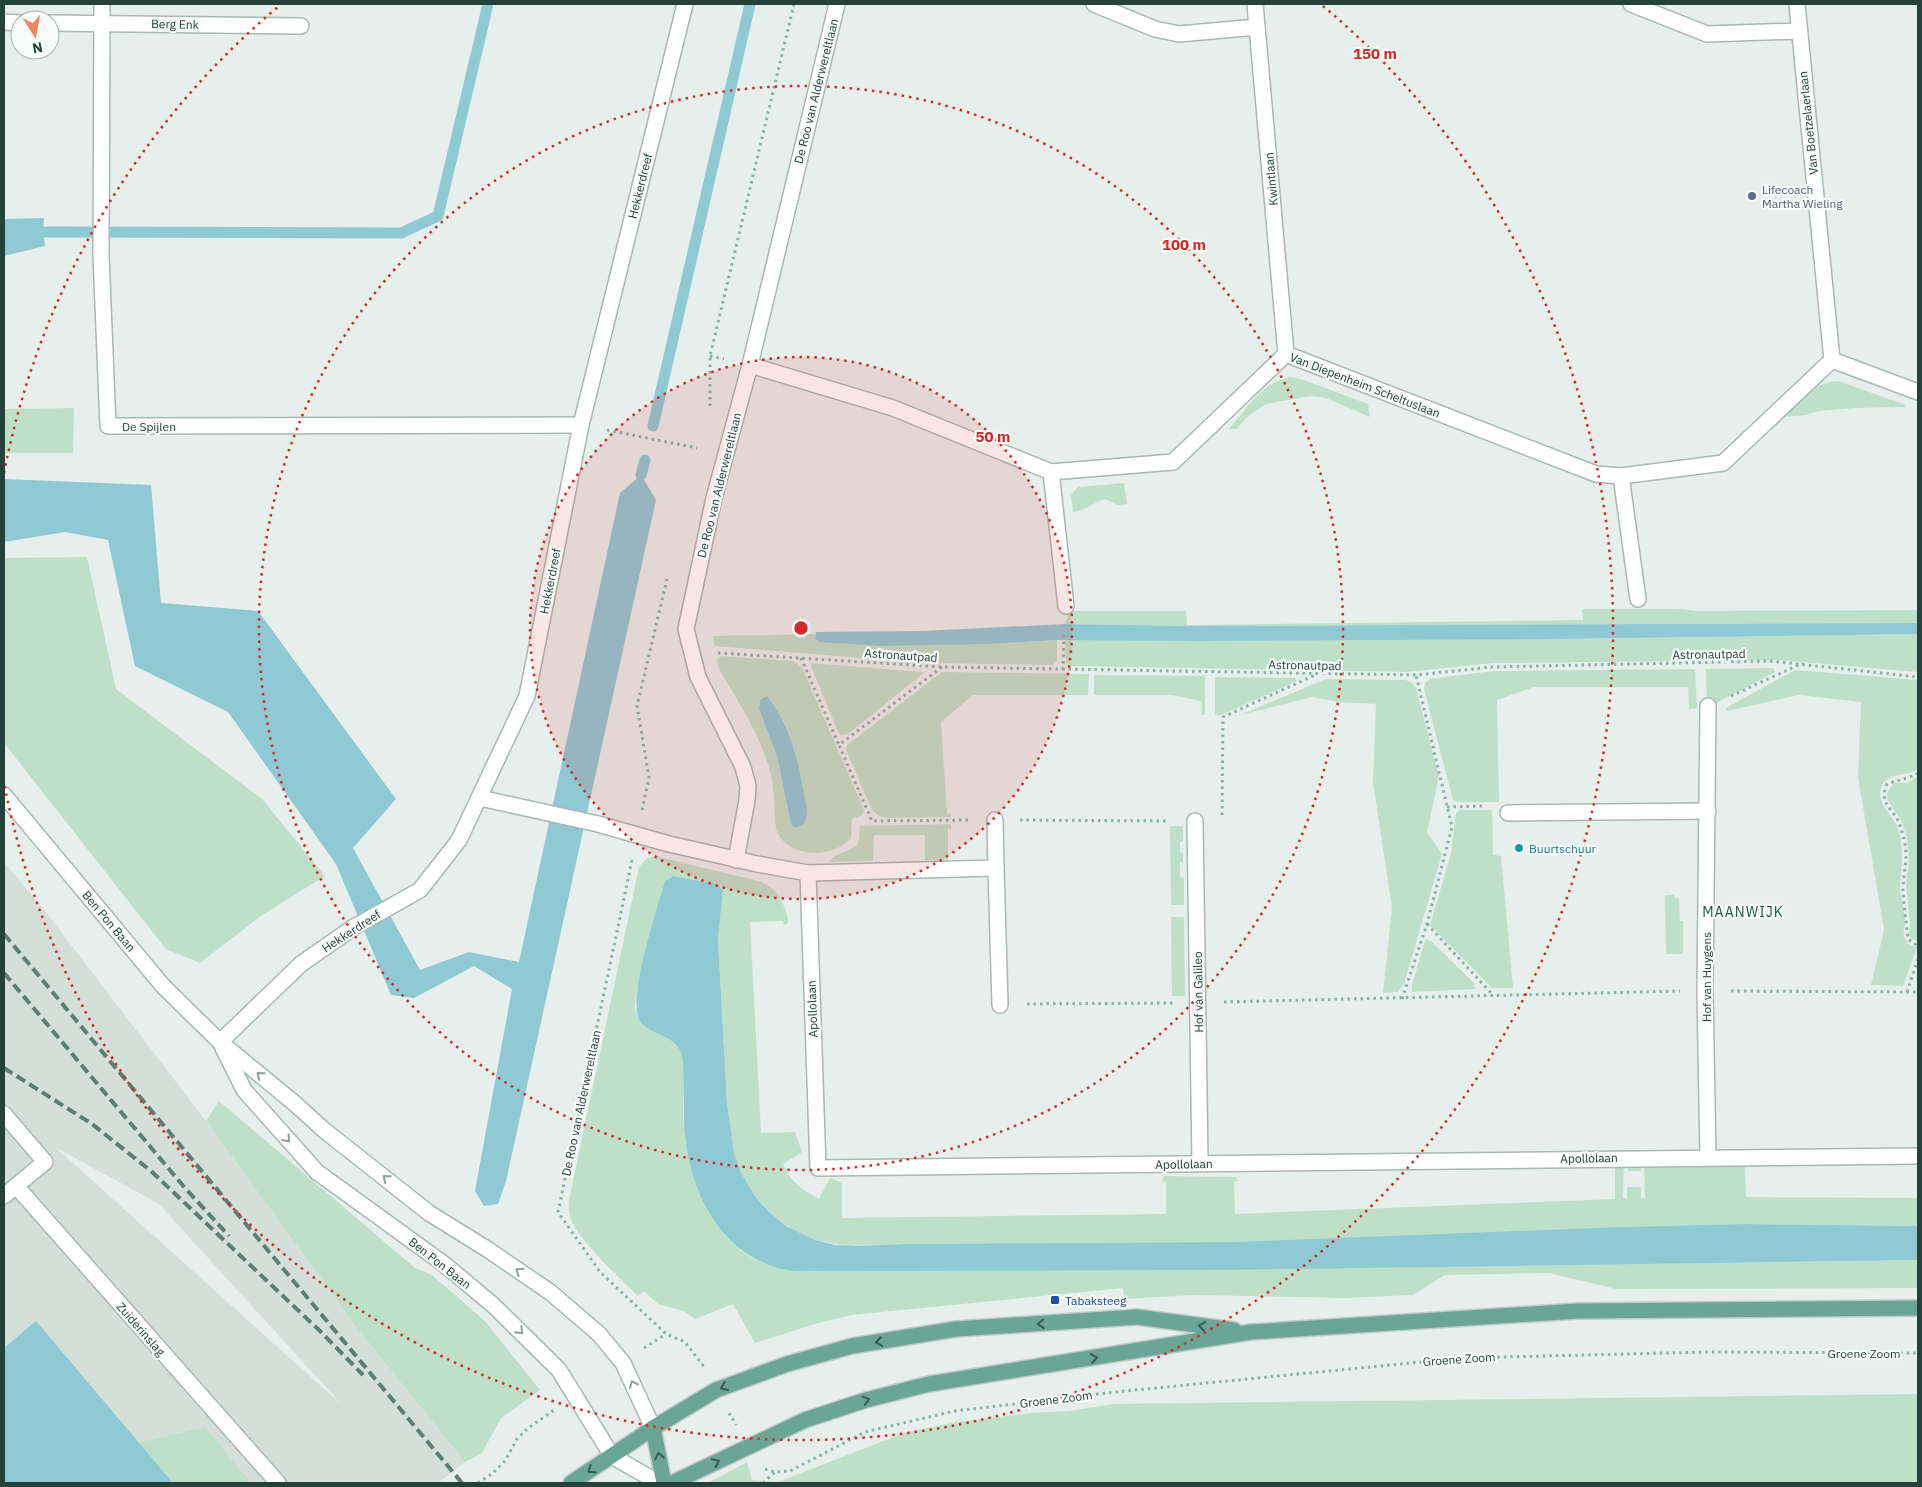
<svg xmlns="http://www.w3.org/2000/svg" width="1922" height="1487" viewBox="0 0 1922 1487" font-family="'IBM Plex Sans',sans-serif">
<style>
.built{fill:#d4dfda;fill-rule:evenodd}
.green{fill:#bfe0c8;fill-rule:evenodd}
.water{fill:#8ec9d4}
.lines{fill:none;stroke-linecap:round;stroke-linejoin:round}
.stream{stroke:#8ec9d4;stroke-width:11}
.minor-casing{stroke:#a8b8b2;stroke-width:18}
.major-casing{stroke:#c2cac8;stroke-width:18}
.path{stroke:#86b3a5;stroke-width:3;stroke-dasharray:2.5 4;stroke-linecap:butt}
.minor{stroke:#fff;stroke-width:15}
.major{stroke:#6aa596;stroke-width:15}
.rail{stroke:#5f7d75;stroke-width:4;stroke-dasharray:10 5;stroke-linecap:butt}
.oneway{stroke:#92a09c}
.oneway2{stroke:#365b51}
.ring{fill:none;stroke:#d62828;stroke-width:2.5;stroke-dasharray:2.5 5}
.service-dot{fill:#5c6f8a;stroke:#f7fbf9;stroke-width:2}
.culture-dot{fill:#0f9aa8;stroke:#f7fbf9;stroke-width:2}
.transit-dot{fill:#1a4fb4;stroke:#f7fbf9;stroke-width:2}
.labels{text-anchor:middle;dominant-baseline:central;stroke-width:4.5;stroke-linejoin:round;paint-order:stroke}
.street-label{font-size:12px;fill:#24423a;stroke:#f7fbf9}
.service-label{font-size:12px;fill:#4e5e75;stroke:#f7fbf9;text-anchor:start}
.culture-label{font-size:12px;fill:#0d838f;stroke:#f7fbf9;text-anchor:start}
.transit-label{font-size:12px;fill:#164399;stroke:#f7fbf9;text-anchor:start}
.neighbourhood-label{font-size:14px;letter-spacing:1px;fill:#1f5548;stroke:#f7fbf9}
.centre{fill:#d62828;stroke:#f7fbf9;stroke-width:2.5}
.ring-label{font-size:15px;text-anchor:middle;font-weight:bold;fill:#d62828;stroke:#f7fbf9;stroke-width:4.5;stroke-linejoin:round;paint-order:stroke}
</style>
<rect width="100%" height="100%" fill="#e6efeb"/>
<path class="built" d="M4 862 45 911 206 1121 360 1332 465 1462 438 1483H4ZM55 1147 159 1204 342 1405Z"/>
<g class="green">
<path d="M1290 377 1304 380 1368 404 1370 417 1326 398 1310 396 1266 404 1247 417 1237 429H1229C1247 408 1261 383 1290 377Z"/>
<path d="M1839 381 1905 405V407L1855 408 1819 411 1805 415 1786 417C1802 398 1811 383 1839 381Z"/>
<polygon points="74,408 73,453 4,453 4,409"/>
<path d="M1124 483 1127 504 1118 505 1105 499C1093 503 1084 511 1073 512L1071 495 1078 487Z"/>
<polygon points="87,557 116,689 262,799 325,876 262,915 200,963 166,949 4,743 4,558"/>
<polygon points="1582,609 1679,609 1697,611 1918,610 1918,623 1187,626 1065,624 1070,611 1186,611 1187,625 1583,620"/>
<polygon points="815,634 815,639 818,641 988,644 1057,640 1057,661 1053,665 924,663 714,646 713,636"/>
<polygon points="1918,634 1918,672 1777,660 1493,663 1407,672 1071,666 1066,661 1065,640 1555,639"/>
<path d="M721 656 793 661 802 667 864 810 862 815 852 819 851 838C834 859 786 859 776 829 774 811 775 793 771 775 762 737 740 705 720 671L717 661 718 657ZM767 697 785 724 795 750 807 814C807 821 804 825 798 827L791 824 777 756 759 709V702Z"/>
<polygon points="811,663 922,672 924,673 848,734 841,735 838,732 811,666"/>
<polygon points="1773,668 1775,672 1707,708 1706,669"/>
<polygon points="1695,669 1697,708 1689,709 1688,687 1534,687 1497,700 1499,802 1457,802 1453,800 1424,689 1425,683 1430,679 1493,671"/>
<path d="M1795 670 1918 680V769C1907 777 1889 771 1882 786 1875 803 1892 814 1898 828 1901 837 1902 849 1902 858 1902 867 1901 876 1900 885 1900 897 1904 908 1905 920 1905 927 1901 935 1907 942 1909 945 1914 946 1917 947L1903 986 1871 985 1884 930 1858 777 1861 702 1799 695 1727 711 1726 708Z"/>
<polygon points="942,672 1089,674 1088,695 973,695 941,722 947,813 951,814 951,817 888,818 879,816 872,810 846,750 847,745"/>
<polygon points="1094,675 1205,676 1205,715 1202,715 1201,701 1172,695 1094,695"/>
<polygon points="1215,677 1295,678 1297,681 1221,715 1215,715"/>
<polygon points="1326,679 1406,680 1412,683 1416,688 1439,776 1427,832 1442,854 1404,984 1398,992 1383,993 1392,908 1373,782 1376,704 1340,702 1312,697 1240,715"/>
<polygon points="1918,776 1918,941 1912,939 1909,935 1910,923 1906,884 1909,858 1907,839 1902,822 1887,799 1887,793 1891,786 1895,783 1907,783"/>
<polygon points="1460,810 1492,810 1493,855 1501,856 1513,988 1492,988 1430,925 1451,853 1456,813"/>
<polygon points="951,824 951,829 948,829 948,860 925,860 925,835 874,835 873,861 829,862 833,857 857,846 859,839 860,826"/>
<polygon points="1170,826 1183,826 1183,841 1180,842 1180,852 1183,853 1183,862 1180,862 1180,877 1184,878 1184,905 1171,905"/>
<path d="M654 856 759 881C773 887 780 894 785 909 787 914 789 919 787 924L784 925 783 921 750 922 761 1133 795 1132 802 1152 783 1164C789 1180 803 1191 819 1199L830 1178 842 1183V1218L1166 1214V1182L1162 1181 1163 1177 1166 1176 1236 1177 1238 1181 1234 1182 1235 1214 1615 1199V1167H1611V1163L1615 1161 1748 1160 1751 1164 1745 1165 1746 1197 1918 1198V1226L1745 1224 1619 1227 1230 1242 904 1244 846 1246 815 1240 795 1231 773 1216 752 1192 741 1173 734 1153 727 1103 718 939 723 890 716 884 672 876 665 881C657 911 648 940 642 970 639 981 635 995 635 1007 638 1034 669 1029 680 1049 688 1065 683 1095 683 1113 685 1158 696 1206 729 1239 736 1246 743 1253 752 1258 763 1264 776 1267 788 1270H1186L1918 1260V1288L1616 1289 1549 1273 1445 1275 1413 1295 1346 1298 1193 1295 1124 1299 1123 1288 851 1315 818 1323 755 1343 733 1304 695 1319 684 1311 658 1304 644 1291 638 1296C621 1279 578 1240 571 1219 568 1211 569 1204 570 1196L639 867 646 859ZM1624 1165 1627 1166 1628 1171H1641L1640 1166H1644L1645 1198H1641V1187H1627V1198H1623Z"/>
<polygon points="1665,895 1674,895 1674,898 1679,898 1680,921 1683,921 1683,954 1666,954"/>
<polygon points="1171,917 1184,917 1185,996 1172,996"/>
<polygon points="1426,940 1431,941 1474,983 1475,989 1412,992 1412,985 1424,943"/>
<polygon points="219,1101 415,1268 432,1275 484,1320 540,1390 501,1418 482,1453 465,1462 360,1332 206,1121"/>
<polygon points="1918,1394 1918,1483 708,1483 747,1462 752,1480 778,1482 904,1433 957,1422 1030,1413 1069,1411 1114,1404"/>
<polygon points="205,1427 251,1483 173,1483 137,1443"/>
</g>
<g class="water">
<polygon points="44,218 43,232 45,246 4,256 4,219"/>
<polygon points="641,475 656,500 506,1181 498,1204 484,1206 475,1191 512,989 474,966 414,998 391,995 336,864 228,712 135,666 108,540 65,532 4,542 4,479 151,485 161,603 258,611 396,799 353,848 420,970 469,952 519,962 620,493"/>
<polygon points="1918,623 1918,634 1555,639 1200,641 1057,640 988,644 881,646 820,642 815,639 816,632 923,631 1065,624 1187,626"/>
<path d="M767 696C790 727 797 753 803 790 805 801 810 814 804 824L798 827H793L791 824 777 756 759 709 760 700Z"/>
<path d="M673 876 716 884 723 890 718 939 727 1103 734 1153 741 1173 755 1196 769 1212 786 1226 800 1233 815 1240 835 1245 857 1246 904 1244 1230 1242 1619 1227 1745 1224 1918 1226V1260L1226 1270 825 1271C813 1270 799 1272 787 1270 723 1258 691 1196 685 1136 682 1110 686 1082 682 1056 677 1034 652 1037 640 1021 626 1002 658 906 665 881Z"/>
<polygon points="36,1321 173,1483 4,1483 4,1348"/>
</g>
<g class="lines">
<g class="stream">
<polyline points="43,232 401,233 438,216 488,4"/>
<polyline points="653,426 750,4"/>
<polyline points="641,475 645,460"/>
</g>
<g class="minor-casing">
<g id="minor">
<polyline points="102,4 101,256 108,426 581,425"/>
<polyline points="1094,4 1155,29 1179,34 1257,27"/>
<polyline points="1255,4 1286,354"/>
<polyline points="1631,4 1707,34 1799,31"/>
<polyline points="1797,4 1832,360"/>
<polyline points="4,22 20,23"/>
<polyline points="50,23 301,26"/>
<polyline points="750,365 893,408 1051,472 1173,462 1286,354 1596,474 1621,476 1723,463 1832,360 1918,392"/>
<polyline points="1051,472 1066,606"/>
<polyline points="1621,476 1638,599"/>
<polyline points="1708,706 1705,991 1708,1157"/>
<polyline points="4,795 163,986 220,1042 293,1102 324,1130 429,1213 487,1249 550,1292 599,1334 623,1363 653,1428"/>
<polyline points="480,798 598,824 669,844 757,864 808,873 818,1168 1918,1156"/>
<polyline points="1508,813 1708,811"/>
<polyline points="995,820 996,868"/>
<polyline points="1195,821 1200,1163"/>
<polyline points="736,860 747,800 748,786 743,767 698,677 686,629 714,498 750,365 837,4"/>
<polyline points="808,873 996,868 1000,1005"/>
<polyline points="220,1042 301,964 354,927 420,890 459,840 527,696 581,425 685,4"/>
<polyline points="223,1048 244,1090 317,1172 444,1264 493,1305 559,1370 612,1456 659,1483"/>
<polyline points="4,1114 45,1162 16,1186"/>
<polyline points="4,1196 16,1186 278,1483"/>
</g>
</g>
<g class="major-casing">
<g id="major">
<polyline points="653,1428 664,1483"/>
<polyline points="571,1483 653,1428 716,1390 787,1364 852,1346 956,1329 1137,1317 1234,1330"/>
<polyline points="672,1483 805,1420 866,1400 929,1384 1251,1332 1578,1311 1918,1308"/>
</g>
</g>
<g class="path">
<polyline points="710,356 724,359"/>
<polyline points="710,406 710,356 794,4"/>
<polyline points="607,430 697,448"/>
<polyline points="718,653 943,667 1416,675 1492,667 1770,661 1918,677"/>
<polyline points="801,658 839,745"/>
<polyline points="942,667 839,745 872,821 969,820"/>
<polyline points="1063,670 1064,631"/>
<polyline points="1731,696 1803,663"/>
<path d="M1918 773C1908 779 1898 780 1887 784 1877 805 1897 810 1901 829 1904 837 1906 846 1906 855 1906 867 1903 878 1903 890 1904 906 1906 923 1908 939L1918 946"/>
<polyline points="1447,807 1484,806"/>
<polyline points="642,810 649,778 637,706 667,579"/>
<polyline points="1222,815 1223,717 1315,675"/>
<polyline points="1020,820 1169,821"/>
<polyline points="632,860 558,1212 600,1272 666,1334 685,1342 705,1368"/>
<polyline points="1427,924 1493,995"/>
<polyline points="1731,991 1918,992"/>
<polyline points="1907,992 1918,959"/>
<polyline points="1402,999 1427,924 1452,827 1416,675"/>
<polyline points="1224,1002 1680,991"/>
<polyline points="1027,1004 1173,1003"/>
<polyline points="644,1348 666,1334"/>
<polyline points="729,1413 736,1425"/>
<polyline points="765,1469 775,1472 790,1471 865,1432 954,1411 1125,1391 1462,1358 1708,1352 1918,1353"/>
<polyline points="478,1483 493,1473 505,1461 517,1439 527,1429 554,1410"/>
<polyline points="763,1483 775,1472"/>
</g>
<use href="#minor" class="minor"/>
<use href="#major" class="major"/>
<g class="rail">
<polyline points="4,934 462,1483"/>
<polyline points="4,973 185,1188 229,1236"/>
<polyline points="4,1068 92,1124 151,1171 322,1333 363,1375"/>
</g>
</g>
<defs><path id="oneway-chevron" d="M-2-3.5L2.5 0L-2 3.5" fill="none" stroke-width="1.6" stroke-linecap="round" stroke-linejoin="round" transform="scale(1.25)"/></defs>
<g class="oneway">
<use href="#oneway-chevron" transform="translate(260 1075) rotate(-141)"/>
<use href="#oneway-chevron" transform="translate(287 1139) rotate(48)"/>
<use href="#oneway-chevron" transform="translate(386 1178) rotate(-141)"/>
<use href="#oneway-chevron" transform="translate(519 1271) rotate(-145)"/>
<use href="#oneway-chevron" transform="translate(520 1331) rotate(45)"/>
<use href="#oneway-chevron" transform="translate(633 1384) rotate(-114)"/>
</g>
<g class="oneway2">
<use href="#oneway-chevron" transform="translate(1041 1324) rotate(176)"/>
<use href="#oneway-chevron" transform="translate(1202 1326) rotate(-172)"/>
<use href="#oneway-chevron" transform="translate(879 1342) rotate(171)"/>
<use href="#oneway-chevron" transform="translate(1094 1358) rotate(-9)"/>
<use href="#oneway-chevron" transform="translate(724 1387) rotate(157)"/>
<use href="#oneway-chevron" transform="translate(866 1400) rotate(-16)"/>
<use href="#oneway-chevron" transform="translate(659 1456) rotate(-102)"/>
<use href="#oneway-chevron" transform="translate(716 1462) rotate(-26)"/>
<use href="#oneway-chevron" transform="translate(591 1470) rotate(146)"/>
</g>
<circle cx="801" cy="628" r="271" fill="#d62828" fill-opacity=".12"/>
<g class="ring">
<circle cx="801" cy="628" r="271"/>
<circle cx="801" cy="628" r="542"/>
<path d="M4 473A812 812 0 0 1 279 6M1323 6A812 812 0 1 1 4 783"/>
</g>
<circle class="service-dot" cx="1752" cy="196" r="5"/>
<circle class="culture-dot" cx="1519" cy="848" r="5"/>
<rect class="transit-dot" x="1050" y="1295" width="10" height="10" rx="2.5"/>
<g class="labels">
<g class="street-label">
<text transform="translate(175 24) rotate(1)">Berg Enk</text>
<text transform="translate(816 91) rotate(-76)">De Roo van Alderwereltlaan</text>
<text transform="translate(1808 123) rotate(-96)">Van Boetzelaerlaan</text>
<text transform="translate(1271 179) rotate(-95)">Kwintlaan</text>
<text transform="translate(640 186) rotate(-76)">Hekkerdreef</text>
<text transform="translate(1365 385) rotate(21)">Van Diepenheim Scheltuslaan</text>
<text x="149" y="426">De Spijlen</text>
<text transform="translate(719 485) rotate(-76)">De Roo van Alderwereltlaan</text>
<text transform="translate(550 581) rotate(-79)">Hekkerdreef</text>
<text transform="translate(1709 654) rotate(-1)">Astronautpad</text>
<text transform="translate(901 655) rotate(4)">Astronautpad</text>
<text transform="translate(1305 665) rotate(1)">Astronautpad</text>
<text transform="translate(109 921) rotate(50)">Ben Pon Baan</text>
<text transform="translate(351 931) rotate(-33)">Hekkerdreef</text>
<text transform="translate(1706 977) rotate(-90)">Hof van Huygens</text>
<text transform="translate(1198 992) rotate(-91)">Hof van Galileo</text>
<text transform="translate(812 1009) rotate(-92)">Apollolaan</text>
<text transform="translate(581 1103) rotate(-78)">De Roo van Alderwereltlaan</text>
<text transform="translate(1589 1158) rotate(-1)">Apollolaan</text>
<text transform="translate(1184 1164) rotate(-1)">Apollolaan</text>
<text transform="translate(440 1263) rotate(38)">Ben Pon Baan</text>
<text transform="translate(141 1329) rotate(49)">Zuiderinslag</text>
<text x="1864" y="1353">Groene Zoom</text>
<text transform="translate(1459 1359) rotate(-4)">Groene Zoom</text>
<text transform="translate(1056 1399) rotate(-7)">Groene Zoom</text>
</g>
<g class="service-label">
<text x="1762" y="189">Lifecoach<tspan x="1762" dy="14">Martha Wieling</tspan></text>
</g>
<g class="culture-label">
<text x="1529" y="848">Buurtschuur</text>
</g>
<g class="transit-label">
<text x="1065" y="1300">Tabaksteeg</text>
</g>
<g class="neighbourhood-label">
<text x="1743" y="912">MAANWIJK</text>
</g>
</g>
<circle cx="801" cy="628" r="8" class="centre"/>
<g class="ring-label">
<text x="1375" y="59">150 m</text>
<text x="1184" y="250">100 m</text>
<text x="993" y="442">50 m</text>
</g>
<rect width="1922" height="1487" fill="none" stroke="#24423a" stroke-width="10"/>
<g transform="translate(35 35) rotate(169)"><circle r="24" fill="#f7fbf9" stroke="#a3b1ad"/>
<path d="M0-4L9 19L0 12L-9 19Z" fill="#f4845f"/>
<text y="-8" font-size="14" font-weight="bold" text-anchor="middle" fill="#24423a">N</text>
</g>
</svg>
